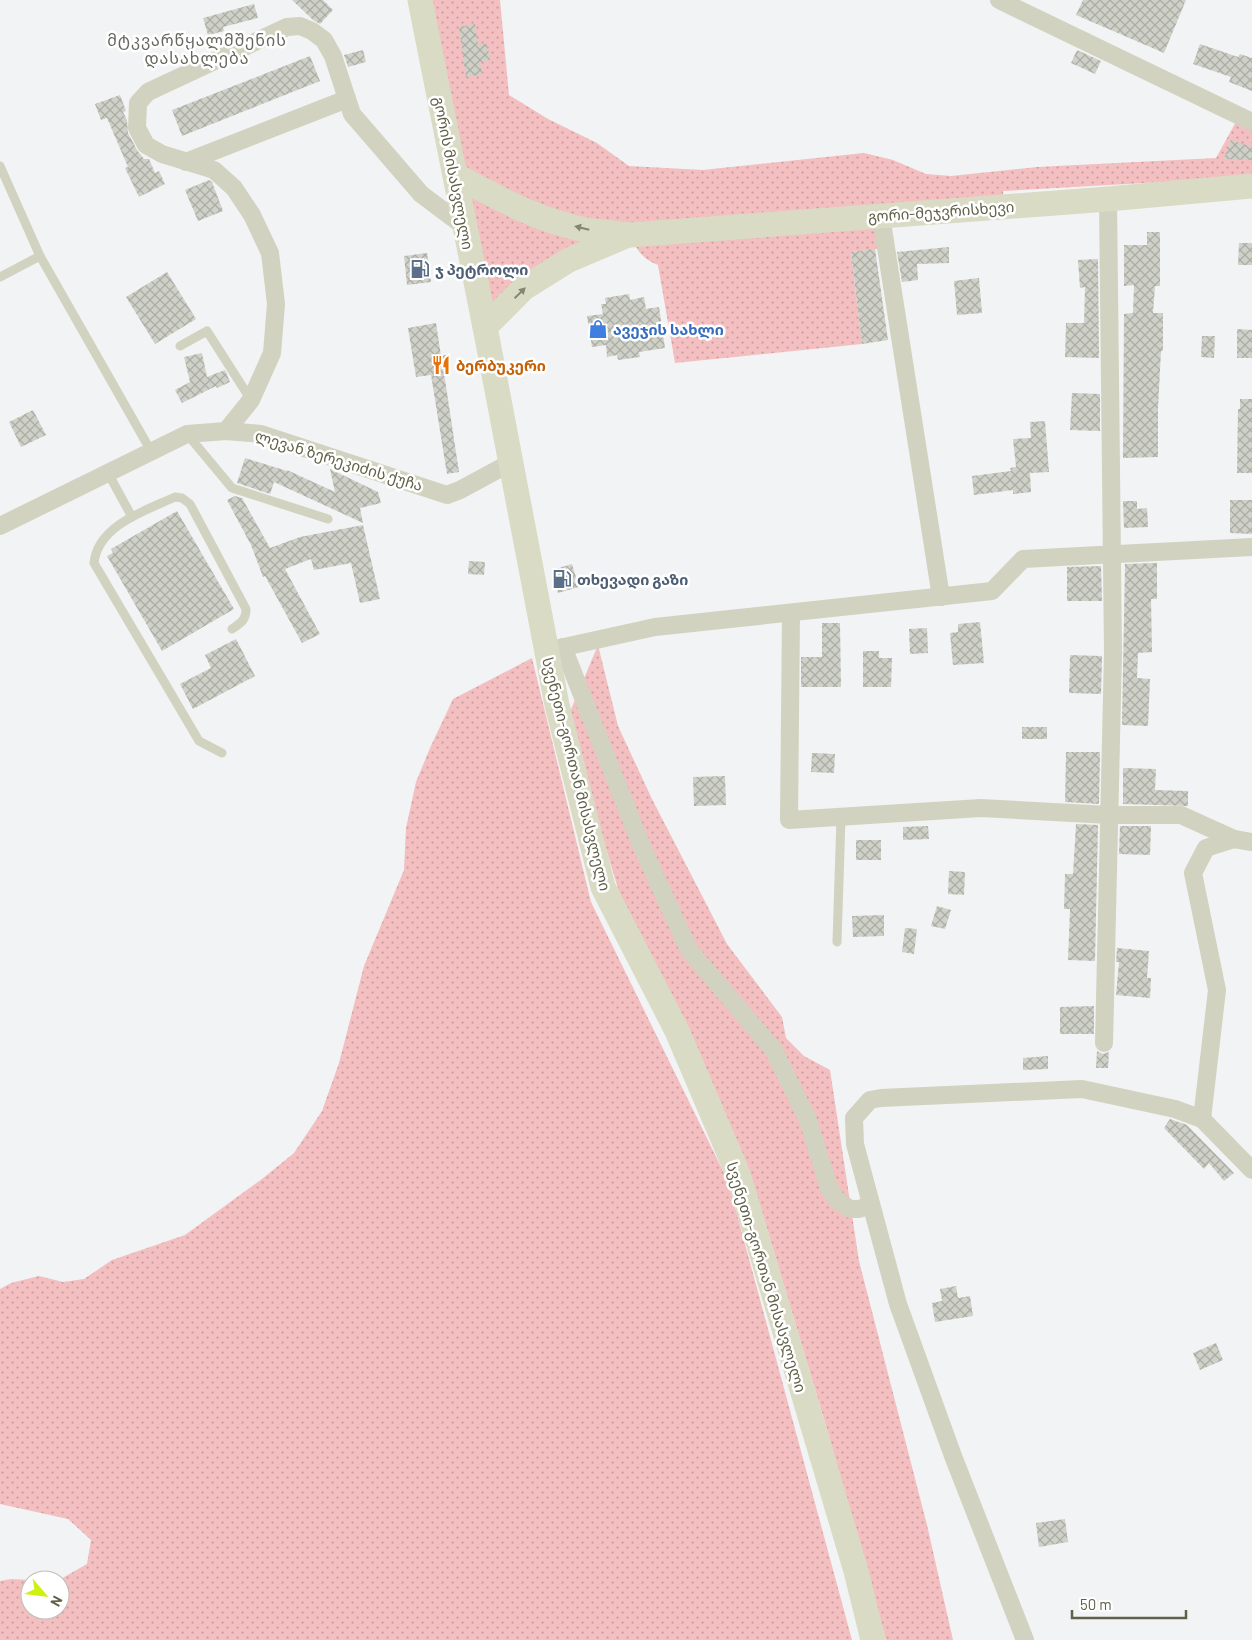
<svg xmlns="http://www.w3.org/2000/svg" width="1252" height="1640" viewBox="0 0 1252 1640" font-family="Barlow,'Noto Sans Georgian',sans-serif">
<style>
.green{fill:url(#green-dots)}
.building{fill:url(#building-cross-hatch)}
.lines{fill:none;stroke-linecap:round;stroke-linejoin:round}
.lane{stroke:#d1d2bf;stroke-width:9}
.street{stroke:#d1d2bf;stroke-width:18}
.secondary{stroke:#d9dbc4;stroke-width:25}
.oneway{fill:#84866d}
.labels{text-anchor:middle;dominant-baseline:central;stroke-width:5;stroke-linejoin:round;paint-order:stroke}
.street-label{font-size:15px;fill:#606148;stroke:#fff}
.service-label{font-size:15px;font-weight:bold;fill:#4e5e75;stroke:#fff;text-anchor:start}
.shop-label{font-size:15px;font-weight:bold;fill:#366cbe;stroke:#fff;text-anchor:start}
.food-label{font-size:15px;font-weight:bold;fill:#c56008;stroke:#fff;text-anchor:start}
.neighbourhood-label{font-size:16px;letter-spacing:1px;fill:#66675e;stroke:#fff}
</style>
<defs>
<pattern id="green-dots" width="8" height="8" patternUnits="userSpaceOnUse" patternTransform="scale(1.25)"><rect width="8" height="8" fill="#f3bfc1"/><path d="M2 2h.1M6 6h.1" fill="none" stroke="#c89f9f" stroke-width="1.8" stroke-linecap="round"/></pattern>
<pattern id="building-cross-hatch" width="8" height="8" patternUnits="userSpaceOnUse" patternTransform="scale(1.25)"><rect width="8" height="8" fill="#cfd1c9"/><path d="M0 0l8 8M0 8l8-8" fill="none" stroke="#abada5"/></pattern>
</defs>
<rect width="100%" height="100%" fill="#f2f3f4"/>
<g class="green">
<path d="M420 0H500L509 95 548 119 597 143 629 166 703 170 864 153 893 160 926 174 951 176 1037 167 1216 158 1237 120 1252 123V177L1003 191 1004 206 881 216 878 249 851 252 862 344 675 363 658 265C641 258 638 251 630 235L485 327Z"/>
<polygon points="598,645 618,726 652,799 727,944 782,1017 786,1038 804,1056 830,1070 859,1261 927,1525 953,1640 886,1640 826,1426 754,1185 619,892 567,719"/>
<polygon points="532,658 591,902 728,1181 852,1640 0,1640 0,1581 11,1579 30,1580 30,1610 60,1610 60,1580 59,1580 87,1564 91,1540 68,1519 0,1504 0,1289 11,1283 39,1276 63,1282 84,1279 112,1260 185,1235 262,1179 294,1153 322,1111 339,1063 364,966 404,870 406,828 416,782 430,748 453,699"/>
</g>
<g class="building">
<polygon points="292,0 323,0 333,10 320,24 313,20"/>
<polygon points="1083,0 1186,0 1164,53 1076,15"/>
<polygon points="254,4 258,18 223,27 224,31 208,35 203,18"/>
<polygon points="475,24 478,45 487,44 490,60 480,62 482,74 466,77 459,27"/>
<polygon points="1200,44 1238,57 1240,54 1252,58 1252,91 1229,82 1231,77 1193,64"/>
<polygon points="363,50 366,62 348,67 344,55"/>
<polygon points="1077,50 1101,61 1095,74 1071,63"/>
<polygon points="310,56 320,81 182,136 172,110"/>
<polygon points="120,95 126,111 123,112 127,120 128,133 137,150 144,159 149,159 155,173 159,171 165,184 139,197 125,168 128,167 107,118 101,120 95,104"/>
<polygon points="1231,140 1252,147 1252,160 1224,159"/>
<polygon points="209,180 212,182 223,211 198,221 185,190"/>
<polygon points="1147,232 1160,232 1160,286 1155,286 1153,313 1163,313 1163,351 1161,351 1158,409 1158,457 1123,458 1124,314 1133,313 1134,285 1124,286 1124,245 1147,245"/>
<polygon points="1239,243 1252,243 1252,265 1238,265"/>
<polygon points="949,247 949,263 917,264 918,280 902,282 897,252"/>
<polygon points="875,249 888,340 862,344 851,252"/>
<polygon points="427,253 431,282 407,285 404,256"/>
<polygon points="1098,259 1099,358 1065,357 1066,323 1084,323 1085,287 1080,288 1078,260"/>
<polygon points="167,272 196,319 155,344 126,297"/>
<polygon points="979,278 982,313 957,315 954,281"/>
<polygon points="629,294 630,300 644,297 646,309 659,307 665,348 639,352 640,357 618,360 617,355 607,357 606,345 592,347 587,316 603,314 601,304 606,304 605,298"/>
<polygon points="436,323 441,356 446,355 448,372 444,373 459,472 447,474 431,375 416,377 408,328"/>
<polygon points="1237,329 1252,330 1252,358 1237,358"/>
<polygon points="1202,336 1215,336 1214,358 1201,357"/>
<polygon points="202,353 207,377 225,370 230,382 217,388 216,386 182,403 175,390 190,382 184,357"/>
<polygon points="1072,393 1100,394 1100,431 1070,430"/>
<polygon points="1240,399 1252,399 1252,473 1237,473 1238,409 1240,409"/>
<polygon points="33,410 46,435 21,447 9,422"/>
<polygon points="1045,421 1049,472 1030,473 1031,492 1013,494 1013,490 974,495 972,476 1011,471 1010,468 1016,467 1013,439 1031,438 1030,422"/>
<polygon points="245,458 287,471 287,470 335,492 330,469 378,492 381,503 360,508 363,523 274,482 270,494 237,483"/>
<polygon points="235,496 242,498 270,548 300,537 363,525 380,599 360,603 351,563 314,570 311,559 285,569 320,634 302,643 265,576 263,577 251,545 227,500"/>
<polygon points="1230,500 1252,500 1252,534 1230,533"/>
<polygon points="1123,501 1137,501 1137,509 1147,508 1148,527 1124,528"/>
<polygon points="177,511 234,609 162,651 107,556 113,553 111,549"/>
<polygon points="469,561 485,562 484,575 468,574"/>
<polygon points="1157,563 1157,599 1151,599 1152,652 1138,653 1137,678 1150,679 1148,726 1122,725 1125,564"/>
<polygon points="572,564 579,587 558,593 552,570"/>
<polygon points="1101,566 1102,601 1067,601 1067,567"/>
<polygon points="980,622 984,663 953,665 950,633 958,632 958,624"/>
<polygon points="822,623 840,623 841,687 801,687 801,657 822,657"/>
<polygon points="927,628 928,653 910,654 909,629"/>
<polygon points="236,639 255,676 193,709 180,684 211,668 205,655"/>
<polygon points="863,651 879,651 879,658 892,658 891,687 863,687"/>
<polygon points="1070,655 1102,656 1101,694 1069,693"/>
<rect x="1022" y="727" width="25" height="12"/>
<polygon points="1066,752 1100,752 1099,804 1065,802"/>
<polygon points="812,753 835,754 834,773 811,772"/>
<polygon points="1123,768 1156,769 1155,790 1188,791 1188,806 1123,804"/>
<polygon points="725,776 726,805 694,806 693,777"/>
<polygon points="1076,824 1098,825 1095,961 1068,960 1070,909 1064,909 1065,874 1073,874"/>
<polygon points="928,826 929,839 903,840 903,827"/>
<polygon points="1120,826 1151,826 1150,855 1119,854"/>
<rect x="856" y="840" width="25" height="20"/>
<polygon points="949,871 965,872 964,895 948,894"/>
<polygon points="937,906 951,910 945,929 931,926"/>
<polygon points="884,915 884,936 853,937 852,916"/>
<polygon points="905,928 917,929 914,954 902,952"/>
<polygon points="1117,948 1149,951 1147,978 1151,978 1150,998 1116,995 1119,962 1116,962"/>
<polygon points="1094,1006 1094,1034 1060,1034 1060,1007"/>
<polygon points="1097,1051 1103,1054 1109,1052 1108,1068 1096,1068"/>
<polygon points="1048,1056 1048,1069 1023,1070 1023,1058"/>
<polygon points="1170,1119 1187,1125 1234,1173 1224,1181 1209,1163 1204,1169 1164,1128"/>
<polygon points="956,1286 958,1298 970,1296 973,1316 935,1322 932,1303 942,1301 940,1289"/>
<polygon points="1216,1343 1223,1360 1200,1370 1193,1353"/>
<polygon points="1065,1519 1068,1542 1039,1547 1036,1523"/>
</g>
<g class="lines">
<g class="lane">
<polyline points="0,166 40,256 151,451"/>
<polyline points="0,277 40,256"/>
<polyline points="180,346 207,331 251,400"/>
<polyline points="187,434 232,488 328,519"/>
<polyline points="108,473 132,517"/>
<path d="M222 753 199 741 94 563C98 525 145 511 175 497L182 498 190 504 246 609C246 620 241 623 232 629"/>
<polyline points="837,942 841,817"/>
</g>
<g class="street">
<polyline points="999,0 1252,122"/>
<polyline points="186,162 347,99"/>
<polyline points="881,216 941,597"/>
<polyline points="226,431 251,400 272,353 276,304 270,253 252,215 234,188 214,170 162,154 146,145 137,128 138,103 148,92 287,27 300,26 312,31 324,40 333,56 352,114 421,194 465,227"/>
<polyline points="0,526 187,434 226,431 261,434 447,495 460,490 510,463"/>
<polyline points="791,613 789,820 981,808 1109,815 1181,815 1234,839 1252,842"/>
<polyline points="563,647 642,847 689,950 773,1049 808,1120 829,1188 836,1199 850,1209 859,1209 871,1205"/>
<polyline points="546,651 655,627 992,591 1023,559 1252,547"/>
<polyline points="1104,1043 1113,653 1108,199"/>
<polyline points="1202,1119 1217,990 1193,873 1206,848 1234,839"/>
<polyline points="1025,1640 953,1456 898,1304 855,1144 854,1118 870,1100 881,1098 1082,1089 1175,1109 1202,1119 1252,1170"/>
</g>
<g class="secondary">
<polyline points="420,0 485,327 557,705 603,887 677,1031 738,1174 856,1571 873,1640"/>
<path d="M455 175C496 197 540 222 587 230 601 232 616 233 630 235L1108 199 1252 186"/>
<polyline points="485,327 524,288 569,260 628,235"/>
</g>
</g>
<defs><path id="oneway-solid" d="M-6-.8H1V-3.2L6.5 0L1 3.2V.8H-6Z" transform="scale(1.25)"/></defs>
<g class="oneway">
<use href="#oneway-solid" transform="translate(582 228) rotate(-166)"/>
<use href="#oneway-solid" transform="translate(520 293) rotate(-44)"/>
</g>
<defs>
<g id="fuel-bare" transform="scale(1.5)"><path d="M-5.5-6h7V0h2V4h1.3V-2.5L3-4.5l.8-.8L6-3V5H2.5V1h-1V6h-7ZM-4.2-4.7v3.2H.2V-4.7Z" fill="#5c6f8a" stroke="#fff" stroke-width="2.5" paint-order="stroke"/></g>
<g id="shop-bare" transform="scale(1.5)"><path d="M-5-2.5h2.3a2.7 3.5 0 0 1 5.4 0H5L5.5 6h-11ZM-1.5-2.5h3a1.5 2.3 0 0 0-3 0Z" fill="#3f7fe0" stroke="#fff" stroke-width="2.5" paint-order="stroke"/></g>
<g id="restaurant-bare" transform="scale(1.5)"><path d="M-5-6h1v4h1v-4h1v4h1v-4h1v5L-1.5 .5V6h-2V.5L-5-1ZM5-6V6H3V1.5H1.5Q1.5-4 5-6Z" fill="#e8710a" stroke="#fff" stroke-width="2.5" paint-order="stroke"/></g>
</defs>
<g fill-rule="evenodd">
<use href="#fuel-bare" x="420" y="269"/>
<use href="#shop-bare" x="598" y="329"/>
<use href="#restaurant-bare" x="441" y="365"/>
<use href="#fuel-bare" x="562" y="579"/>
</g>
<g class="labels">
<g class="street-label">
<text transform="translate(454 173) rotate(79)">გორის მისასვლელი</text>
<text transform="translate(941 211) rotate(-4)">გორი-მეჯვრისხევი</text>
<text transform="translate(339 460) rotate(17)">ლევან ზერეკიძის ქუჩა</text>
<text transform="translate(577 774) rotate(76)">სვენეთი-გორთან მისასვლელი</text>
<text transform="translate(767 1277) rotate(73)">სვენეთი-გორთან მისასვლელი</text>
</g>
<g class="service-label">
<text x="435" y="269">ჯ პეტროლი</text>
<text x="577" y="579">თხევადი გაზი</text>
</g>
<g class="shop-label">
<text x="613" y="329">ავეჯის სახლი</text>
</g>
<g class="food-label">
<text x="456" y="365">ბერბუკერი</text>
</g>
<g class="neighbourhood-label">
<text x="197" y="39">მტკვარწყალმშენის<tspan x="197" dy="18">დასახლება</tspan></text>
</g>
</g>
<g transform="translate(45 1595) rotate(118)"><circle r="24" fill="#ffffff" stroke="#bfc0b6"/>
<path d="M0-4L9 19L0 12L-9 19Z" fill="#d0f10f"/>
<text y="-8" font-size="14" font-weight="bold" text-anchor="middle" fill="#606148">N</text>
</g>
<path d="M1072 1610v8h114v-8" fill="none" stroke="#606148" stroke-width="2.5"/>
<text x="1080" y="1610" font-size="15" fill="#606148" stroke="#ffffff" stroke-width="4" paint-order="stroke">50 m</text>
</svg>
